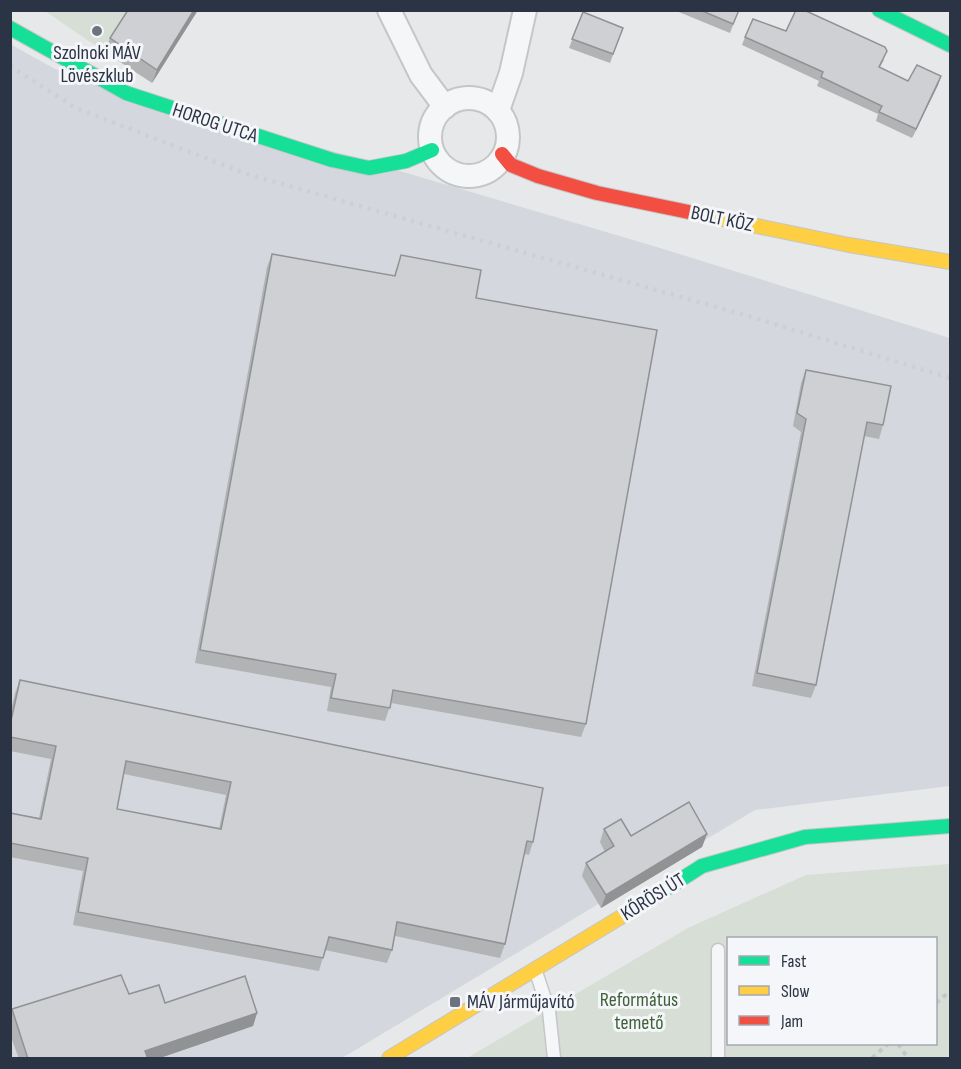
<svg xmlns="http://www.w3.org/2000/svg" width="961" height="1069" viewBox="0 0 961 1069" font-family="'Sofia Sans Condensed',sans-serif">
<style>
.built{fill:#d4d7dd}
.green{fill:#d6ded6;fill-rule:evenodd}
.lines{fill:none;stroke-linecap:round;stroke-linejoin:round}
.lane-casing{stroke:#c4c6c8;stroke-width:15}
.street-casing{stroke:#c4c6c8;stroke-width:26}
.fast-casing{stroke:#c4c6c8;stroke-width:16}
.slow-casing{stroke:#c4c6c8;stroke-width:16}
.jam-casing{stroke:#c4c6c8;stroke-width:16}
.path{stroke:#c5c6ca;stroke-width:4;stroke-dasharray:4.5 4.5;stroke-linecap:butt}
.lane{stroke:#f5f6f7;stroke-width:12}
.street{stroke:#f5f6f7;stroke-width:22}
.fast{stroke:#16e098;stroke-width:14}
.slow{stroke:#ffcf43;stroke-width:14}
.jam{stroke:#f24e42;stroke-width:14}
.rail{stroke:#cecfd2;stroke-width:4.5;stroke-dasharray:3 6;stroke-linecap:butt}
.wall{fill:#b1b3b5;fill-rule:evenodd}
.shaded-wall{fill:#909294}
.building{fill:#ced0d3;stroke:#909294;stroke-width:1.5;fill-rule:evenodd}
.poi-dot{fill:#6c737f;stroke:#f4f6f9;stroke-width:2}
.labels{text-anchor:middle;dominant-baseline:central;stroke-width:6;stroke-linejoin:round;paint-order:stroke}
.poi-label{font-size:20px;fill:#2b3445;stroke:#f4f6f9}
.street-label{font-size:20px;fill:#2b3445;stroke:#f4f6f9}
.park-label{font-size:20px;fill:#3f6138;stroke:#f4f6f9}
</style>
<rect width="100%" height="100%" fill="#e6e8ea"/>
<polygon class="built" points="10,44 55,69 660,248 950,338 950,786 755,810 342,1058 11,1058"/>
<g class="green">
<polygon points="45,11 132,11 105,52"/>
<path d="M950 864V1058H467L688 928 806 875ZM728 938H936V1044H728Z"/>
</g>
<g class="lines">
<g class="lane-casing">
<g id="lane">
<polyline points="536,972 549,1011 554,1058"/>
<polyline points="718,1058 718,950"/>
</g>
</g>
<g class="street-casing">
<g id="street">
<polyline points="389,10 421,75 445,107"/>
<circle cx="469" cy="137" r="39"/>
<polyline points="498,110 511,73 525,10"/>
</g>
</g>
<g class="fast-casing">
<g id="fast">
<polyline points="879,10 950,45"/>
<polyline points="10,28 126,93 332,160 369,168 406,161 432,150"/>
<polyline points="644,903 702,866 805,837 950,826"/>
</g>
</g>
<g class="slow-casing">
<g id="slow">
<polyline points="708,216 849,245 950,262"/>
<polyline points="389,1058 644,903"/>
</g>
</g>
<g class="jam-casing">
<polyline id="jam" points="502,154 511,165 538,176 597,193 708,216"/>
</g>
<g class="path">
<polyline points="936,1003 950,991"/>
<polyline points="898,1044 908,1058"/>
<polyline points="872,1058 888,1044"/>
</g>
<use href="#lane" class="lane"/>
<use href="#street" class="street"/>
<use href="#fast" class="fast"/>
<use href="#slow" class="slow"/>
<use href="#jam" class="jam"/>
<polyline class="rail" points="10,66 76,108 247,174 755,318 950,378"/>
</g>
<g class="wall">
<polygon points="128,10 198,10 152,83 105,52 110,38"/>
<polygon points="674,10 739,10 730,33"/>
<polygon points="583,12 623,28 610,63 569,48"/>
<polygon points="786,31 884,60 880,67 908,81 941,76 938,85 912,138 876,121 878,114 817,86 819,81 742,45 745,37"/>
<polygon points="272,254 394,276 401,255 476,298 586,724 581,737 391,703 385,721 327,711 331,687 195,663 267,267"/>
<polygon points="806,370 883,425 879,439 864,436 816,685 811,698 752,686 801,432 793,426 801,383"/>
<path d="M20 680 533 842 529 855 524 854 505 944 500 958 395 936 392 950 387 963 325 950 319 971 73 925 83 871 10 857V813L39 818 51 759 10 751V715L15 693ZM124 774 226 795 219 829 117 809Z"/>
<polygon points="604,829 631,836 707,834 702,847 601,908 582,876 586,863 605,852 600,842"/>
<polygon points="129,994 165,1003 257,1013 253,1026 157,1059 19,1059 10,1034 10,1013 12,1009"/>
</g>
<g class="shaded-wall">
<polygon points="194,10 198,10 152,83 157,70"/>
<polygon points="941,76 938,85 912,138 916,129"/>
<polygon points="707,834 702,847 601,908 606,895"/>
<polygon points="257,1013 253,1026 157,1059 143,1059 145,1051"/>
</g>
<g class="building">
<polygon points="128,10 194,10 157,70 110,38"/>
<polygon points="700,10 739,10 733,24"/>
<polygon points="796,10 804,10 885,47 887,51 879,67 908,81 917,65 941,76 916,129 879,112 882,106 821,77 823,72 745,37 753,19 786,31"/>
<polygon points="583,12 623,28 613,54 572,39"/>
<polygon points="272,254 395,276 401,255 481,270 476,298 657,330 586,724 393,690 390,708 331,698 336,674 200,650"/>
<polygon points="806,370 891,386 883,425 867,422 816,685 757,673 806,419 797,413"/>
<path d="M20 680 543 788 533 842 527 841 505 944 397 922 392 950 329 937 323 958 78 912 88 858 10 843V813L41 819 56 746 10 737V725ZM126 761 231 782 221 829 117 809Z"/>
<polygon points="689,802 707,834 606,895 586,863 614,846 604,829 621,819 631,836"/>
<polygon points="121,975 129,994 159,985 165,1003 245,976 257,1013 145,1051 148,1059 28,1059 12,1009"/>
</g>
<g class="poi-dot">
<circle cx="97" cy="31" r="6"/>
<rect x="449" y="996" width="12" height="12" rx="3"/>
</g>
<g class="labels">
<g class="poi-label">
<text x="97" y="53">Szolnoki MÁV<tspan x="97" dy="23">Lövészklub</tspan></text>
<text x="467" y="1002" text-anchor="start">MÁV Járműjavító</text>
</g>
<g class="street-label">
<text transform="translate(215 123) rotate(18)">HOROG UTCA</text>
<text transform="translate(722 219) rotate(12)">BOLT KÖZ</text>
<text transform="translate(653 897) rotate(-32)">KŐRÖSI ÚT</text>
</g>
<g class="park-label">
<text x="639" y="1000">Református<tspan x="639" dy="23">temető</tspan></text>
</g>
</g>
<rect width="961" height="1069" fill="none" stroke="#2b3445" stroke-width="24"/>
<rect x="727" y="937" width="210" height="108" fill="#f4f6f9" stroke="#a4a8b1" stroke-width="1.5"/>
<rect x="739" y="956" width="30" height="9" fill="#16e098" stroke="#a4a8b1" stroke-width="1.5"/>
<text x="781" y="967" font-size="18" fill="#2b3445">Fast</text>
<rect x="739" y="986" width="30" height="9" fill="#ffcf43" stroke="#a4a8b1" stroke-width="1.5"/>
<text x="781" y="997" font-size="18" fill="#2b3445">Slow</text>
<rect x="739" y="1016" width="30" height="9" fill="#f24e42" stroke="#a4a8b1" stroke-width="1.5"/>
<text x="781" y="1027" font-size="18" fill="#2b3445">Jam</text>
</svg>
